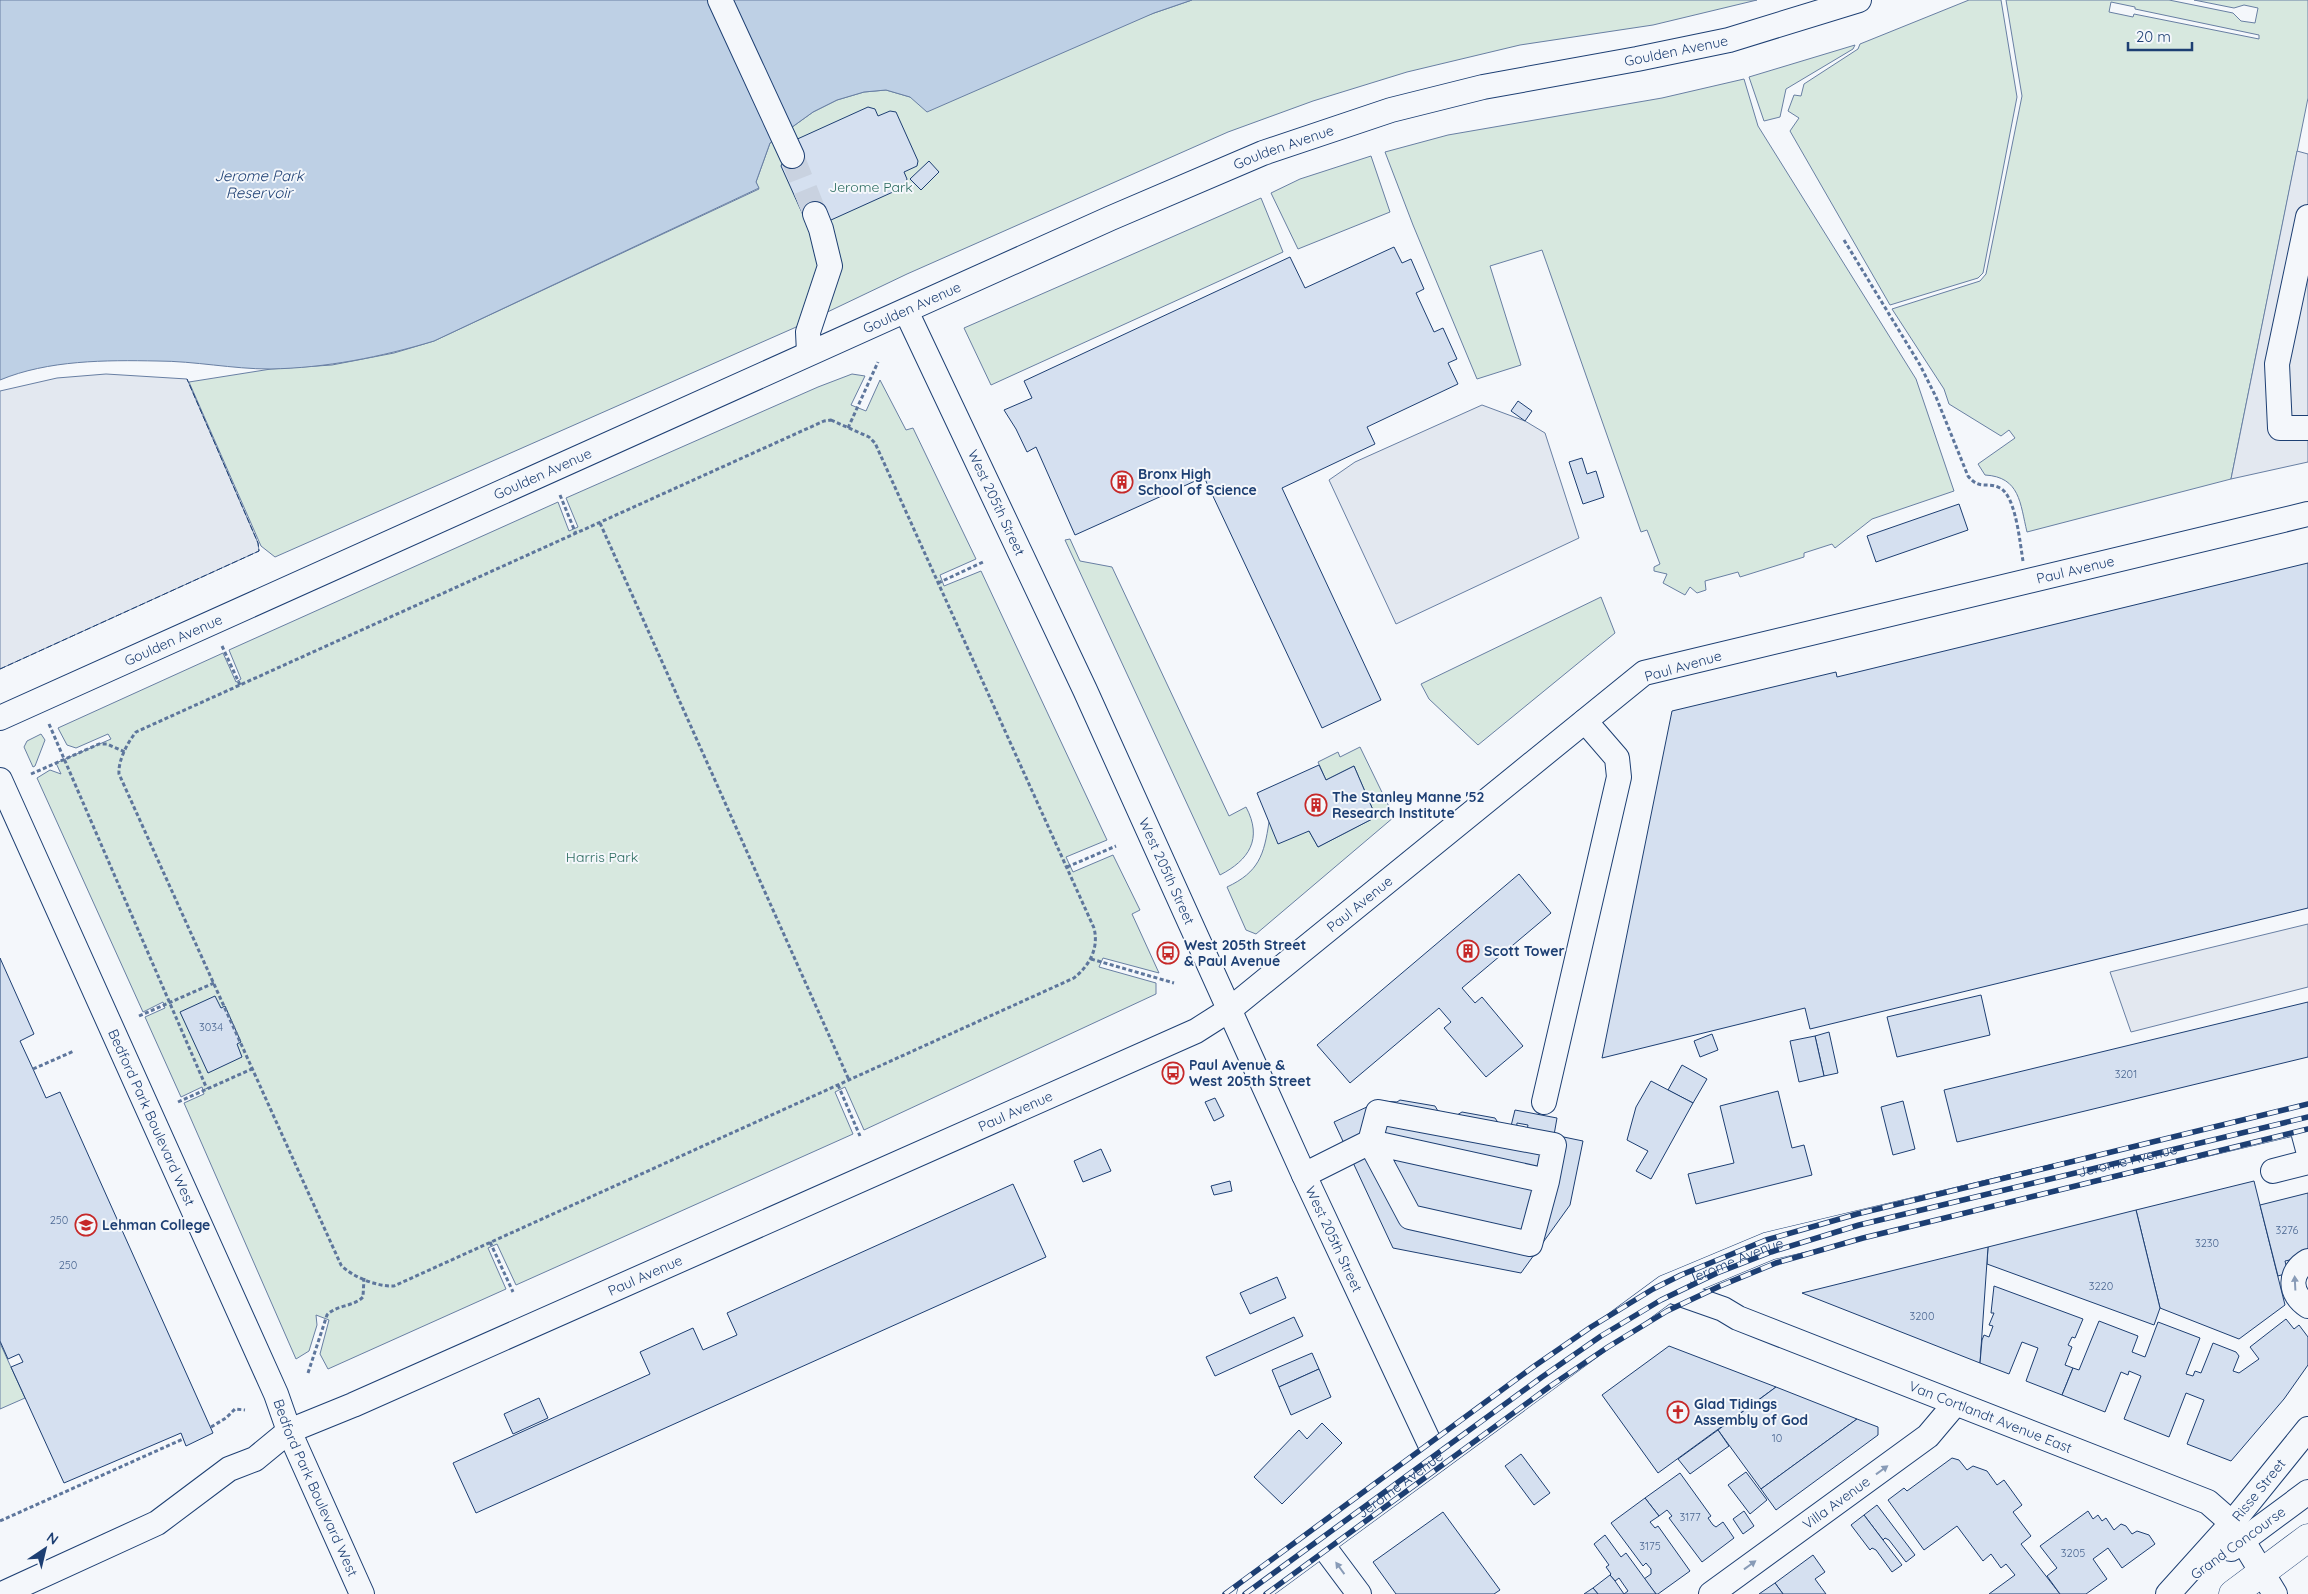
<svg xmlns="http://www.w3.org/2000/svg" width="2308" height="1594" viewBox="0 0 2308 1594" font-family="Quicksand,sans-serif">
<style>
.green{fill:#d7e8df;stroke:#687fa3;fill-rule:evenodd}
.parking{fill:#e3e8f0;stroke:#687fa3}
.water{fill:#bed0e5;stroke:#687fa3}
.building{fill:#d5e0f0;stroke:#1d3f73;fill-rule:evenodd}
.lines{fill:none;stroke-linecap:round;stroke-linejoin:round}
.minor-tunnel{stroke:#c9d2e0;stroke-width:24;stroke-dasharray:24 12;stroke-linecap:butt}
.minor-casing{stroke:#1d3f73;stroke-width:26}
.major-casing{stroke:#1d3f73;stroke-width:29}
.path{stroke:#5e769c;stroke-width:3;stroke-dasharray:4 2.5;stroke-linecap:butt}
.minor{stroke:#f4f7fb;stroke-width:24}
.major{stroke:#f4f7fb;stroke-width:28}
.rail-casing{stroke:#1d3f73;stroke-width:5.5}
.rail{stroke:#f4f7fb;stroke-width:4;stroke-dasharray:11;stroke-linecap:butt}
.fence{stroke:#1d3f73;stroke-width:1;stroke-dasharray:6 2.5;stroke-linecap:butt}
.oneway{fill:#889bb7}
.labels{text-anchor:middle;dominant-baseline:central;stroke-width:4;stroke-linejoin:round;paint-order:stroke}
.number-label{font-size:11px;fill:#4b6792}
.street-label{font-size:14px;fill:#1d3f73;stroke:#f4f7fb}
.park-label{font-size:14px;fill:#2c6c60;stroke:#f4f7fb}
.poi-label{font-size:14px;font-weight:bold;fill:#1d3f73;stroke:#f4f7fb;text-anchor:start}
.water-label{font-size:15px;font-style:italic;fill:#1d3f73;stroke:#f4f7fb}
</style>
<rect width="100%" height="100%" fill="#f4f7fb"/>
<g class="green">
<polygon points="1192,0 1757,0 1653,25 1520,45 1407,72 1313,101 1228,132 907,274 794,328 275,557 261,546 189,382 271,369 332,365 394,353 434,341 759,189 756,182 770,143 813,112 837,100 864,92 886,90 910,97"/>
<polygon points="1969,0 2001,0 2017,97 1983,273 1978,278 1890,305 1790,131 1799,118 1788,111 1794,95 1801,96 1804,84 1858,49 1860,44"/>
<path d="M2006 0H2169L2233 13 2241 21 2255 23 2258 8 2244 5 2234 8 2194 0H2308V98L2231 479 2027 532C2020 503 2020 477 1985 475L1978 464 2015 438 2009 430 2001 436 1949 404 1944 389 1892 309 1980 281 1986 274 2022 96ZM2111 2 2135 7V9L2259 35V39L2134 14 2133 17 2109 12Z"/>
<polygon points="1855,45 1853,49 1786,89 1780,117 1764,121 1749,77"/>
<polygon points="1744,79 1758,126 1916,379 1954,491 1872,519 1835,548 1832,544 1804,553 1804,557 1740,577 1738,572 1705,581 1706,590 1697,593 1690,587 1685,595 1663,583 1667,574 1654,571 1654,567 1660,564 1647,530 1641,532 1542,250 1490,266 1521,365 1477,379 1413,225 1385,152 1448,135 1662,98"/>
<polygon points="1371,156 1390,212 1298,249 1271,193 1300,179"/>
<polygon points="1261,198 1283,252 991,385 964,328"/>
<polygon points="852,374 865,376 851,405 866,411 880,380 906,430 913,428 976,559 940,575 944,586 981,571 1107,840 1066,857 1073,872 1113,855 1140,910 1132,914 1159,973 1103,958 1099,967 1156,983 1156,994 864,1130 845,1087 835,1092 853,1134 516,1285 497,1244 488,1248 506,1289 328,1369 320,1354 329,1320 316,1315 317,1325 309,1351 296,1359 184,1103 204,1094 202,1087 181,1097 145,1017 165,1008 163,1002 143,1012 37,778 50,770 61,774 56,763 111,739 108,734 76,748 67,745 58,728 223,653 236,682 241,679 229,650 558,502 569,531 578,527 566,498 818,387"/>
<path d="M1070 539 1080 561 1112 567 1229 816 1246 807C1263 839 1249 860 1220 875L1065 540Z"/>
<polygon points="1601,597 1615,633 1478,745 1429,699 1421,684"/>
<polygon points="41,734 45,740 35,766 33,767 24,747 27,741"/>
<path d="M1360 747 1394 817 1256 934 1246 930 1227 887C1259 872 1264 855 1269 822L1309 831 1318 847 1376 817 1354 766 1326 780 1318 762 1338 752 1340 757Z"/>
<polygon points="0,1343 25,1398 0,1409"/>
</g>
<g class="parking">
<polygon points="2297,151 2308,154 2308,462 2231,479"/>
<polygon points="106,374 187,379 258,543 259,551 0,669 0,391 57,378"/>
<polygon points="1482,405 1525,421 1545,433 1579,538 1396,624 1329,480 1355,462"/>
<polygon points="2308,924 2308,987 2131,1032 2110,972"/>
</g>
<path class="water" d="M0 0H1192L1154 13 927 112 910 97 886 90 864 92 837 100 813 112 770 143 756 182 759 188 434 341C381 357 326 368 270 369 232 369 195 361 157 361 106 360 48 360 0 380Z"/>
<g class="building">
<polygon points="868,107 875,109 878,116 890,111 896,112 918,161 917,166 904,172 907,179 904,187 831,220 803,215 781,166 793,141"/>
<polygon points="929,161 939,172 921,190 910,179"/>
<polygon points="1394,247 1402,263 1411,259 1424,289 1416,293 1434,332 1443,328 1457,359 1448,363 1458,384 1367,427 1375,444 1282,488 1381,700 1322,728 1204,477 1075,535 1036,447 1027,452 1016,429 1004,410 1032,398 1024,381 1290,257 1305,288"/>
<polygon points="1518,401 1532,411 1525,421 1511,411"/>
<polygon points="1582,458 1587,474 1596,471 1604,497 1583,504 1569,462"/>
<polygon points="1959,504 1968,530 1876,562 1867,536"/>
<polygon points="2308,563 2308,908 1810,1029 1805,1008 1602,1058 1672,711 1836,672 1837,677"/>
<polygon points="1319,765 1326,780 1354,766 1376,817 1318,847 1309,831 1278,844 1257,793"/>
<polygon points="1519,874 1551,913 1462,988 1475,1003 1482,997 1523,1046 1486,1077 1444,1028 1451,1022 1439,1008 1350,1083 1317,1045"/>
<polygon points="0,958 34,1034 20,1041 33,1069 46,1098 60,1092 213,1433 186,1446 181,1433 64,1483 11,1367 23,1362 19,1354 8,1359 0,1341"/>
<polygon points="1981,995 1990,1035 1897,1057 1887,1017"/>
<polygon points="215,996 221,1008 225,1006 241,1042 237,1044 242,1057 208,1073 180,1012"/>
<polygon points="2308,1002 2308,1057 1957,1142 1944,1090"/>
<polygon points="1829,1032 1838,1073 1824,1076 1815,1036"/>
<polygon points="1712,1034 1718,1050 1700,1057 1694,1041"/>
<polygon points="1815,1036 1824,1076 1799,1082 1790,1041"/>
<polygon points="1682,1065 1707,1079 1693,1103 1668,1090"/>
<polygon points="1651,1081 1693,1103 1651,1179 1636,1171 1648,1151 1627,1140 1636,1107"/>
<polygon points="1778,1091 1792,1148 1804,1145 1812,1175 1696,1204 1688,1174 1734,1163 1720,1106"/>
<polygon points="1215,1098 1224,1116 1214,1121 1205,1102"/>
<path d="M1400 1100 1435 1106 1438 1111 1457 1115 1462 1112 1495 1118 1499 1124 1511 1126 1515 1110 1557 1118 1554 1135 1583 1141 1570 1205 1521 1273 1393 1248 1334 1122 1380 1101 1397 1102ZM1517 1123 1528 1125 1526 1134 1516 1132Z"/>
<polygon points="1903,1101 1915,1149 1893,1155 1881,1107"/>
<polygon points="1101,1149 1111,1171 1083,1182 1074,1161"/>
<polygon points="1230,1181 1232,1191 1214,1195 1211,1186"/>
<polygon points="2254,1181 2285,1305 2239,1339 2160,1308 2136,1210"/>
<polygon points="1013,1184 1046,1257 476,1513 453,1463 650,1374 640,1352 693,1328 703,1350 737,1335 727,1313"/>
<polygon points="2308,1193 2308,1256 2285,1261 2288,1273 2278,1276 2260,1205"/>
<polygon points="2136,1210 2160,1308 2154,1325 1987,1264 1988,1247"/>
<polygon points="1988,1247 1980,1363 1802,1293"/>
<polygon points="1277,1277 1286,1298 1250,1314 1240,1293"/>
<polygon points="1994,1286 2083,1319 2075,1338 2072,1337 2068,1345 2072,1347 2065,1365 2073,1368 2062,1395 2026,1381 2038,1348 2022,1342 2009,1374 1980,1363 1982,1340 1984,1335 1989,1337 1993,1326 1989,1325 1994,1313 1991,1313"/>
<polygon points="1294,1317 1303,1336 1215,1376 1206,1357"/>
<polygon points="2286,1319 2294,1329 2299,1325 2308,1337 2308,1365 2284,1399 2231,1461 2187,1444 2204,1400 2186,1393 2169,1437 2124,1419 2141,1376 2129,1371 2128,1375 2121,1372 2105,1412 2062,1395 2073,1368 2079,1370 2099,1321 2138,1336 2132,1352 2145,1357 2158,1322 2200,1338 2186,1374 2193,1376 2195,1371 2201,1373 2213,1343 2236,1352 2239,1356 2233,1371 2239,1373 2259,1359 2250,1347"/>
<polygon points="1669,1346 1776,1387 1658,1473 1602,1395"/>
<polygon points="1312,1353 1319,1369 1279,1387 1272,1370"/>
<polygon points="1319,1369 1331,1397 1291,1415 1279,1387"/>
<polygon points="1776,1387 1857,1419 1761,1489 1718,1430"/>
<polygon points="539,1398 548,1418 513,1434 504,1414"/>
<polygon points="1857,1419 1878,1427 1878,1435 1776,1510 1761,1489"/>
<polygon points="1322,1423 1342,1443 1282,1504 1254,1477 1299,1430 1307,1439"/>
<polygon points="1718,1430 1729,1446 1690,1474 1678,1459"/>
<polygon points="1521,1454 1550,1493 1534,1505 1505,1466"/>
<polygon points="1952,1458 1959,1460 1967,1470 1973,1466 1987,1471 1997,1485 2004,1480 2022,1505 2013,1512 2031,1536 2021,1544 2060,1594 1989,1594 2015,1575 2006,1564 2001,1568 1991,1554 1983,1561 1957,1526 1924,1550 1888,1500 1904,1488 1907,1491"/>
<polygon points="1746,1472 1767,1500 1750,1514 1728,1485"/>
<polygon points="1680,1473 1711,1516 1708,1518 1713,1525 1716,1527 1723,1522 1734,1538 1702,1562 1669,1518 1672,1516 1667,1510 1659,1516 1645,1498"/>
<polygon points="1645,1498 1659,1516 1650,1522 1655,1528 1658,1526 1690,1571 1658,1594 1656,1594 1644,1579 1651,1574 1651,1569 1646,1563 1643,1566 1611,1523"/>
<polygon points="1877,1505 1915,1555 1906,1562 1889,1540 1885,1538 1883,1540 1864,1515"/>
<polygon points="1744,1511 1754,1526 1743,1534 1733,1519"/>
<polygon points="2088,1511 2093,1519 2098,1515 2102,1521 2106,1518 2114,1530 2121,1524 2126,1526 2132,1534 2137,1531 2149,1535 2155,1544 2122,1568 2108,1548 2093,1559 2107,1579 2086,1594 2060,1594 2047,1576 2057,1568 2040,1546"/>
<polygon points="1443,1512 1500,1590 1494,1594 1396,1594 1373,1562"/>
<polygon points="1864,1515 1902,1565 1892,1572 1876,1550 1872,1548 1870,1550 1851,1525"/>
<polygon points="1605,1535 1621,1557 1626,1553 1656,1594 1624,1594 1628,1591 1619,1578 1615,1581 1610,1575 1611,1574 1606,1567 1609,1565 1594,1544"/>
<polygon points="1813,1555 1825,1572 1815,1579 1826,1594 1783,1594 1775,1583"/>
<polygon points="1610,1575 1615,1581 1624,1594 1598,1594 1593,1588"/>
<polygon points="1775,1583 1783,1594 1759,1594"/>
<polygon points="1593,1588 1598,1594 1584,1594"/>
</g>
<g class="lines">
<polyline class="minor-tunnel" points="792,156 815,214"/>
<g class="minor-casing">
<g id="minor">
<polyline points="720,0 792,156"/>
<polyline points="2308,217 2277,364 2280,428 2308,428"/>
<path id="s1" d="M906 311 1085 690 1304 1175 1437 1459"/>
<polyline points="809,353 808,332 830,266 821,229 815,214"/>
<path id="s2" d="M0 718 1111 218 1263 153 1391 110 1483 87 1637 59 1729 40 1859 0"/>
<path id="s3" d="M0 780 276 1394 289 1431 362 1594"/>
<polyline points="1544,1102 1619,777 1617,758 1585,721"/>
<polyline points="2300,1120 2308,1150"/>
<polyline points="2273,1171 2308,1162"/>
<polyline points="1304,1175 1370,1142 1547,1181 1554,1145 1378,1112 1370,1142 1410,1217 1530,1244 1547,1181"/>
<path d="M2308 1261C2288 1272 2289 1294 2308 1306"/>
<path id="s4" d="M1666 1289 1723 1309 1738 1318 2208 1502 2232 1523 2275 1594"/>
<polyline points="1321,1543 1359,1594"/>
<polyline points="2231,1549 2308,1492"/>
<path id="s5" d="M2 1594 157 1523 229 1469 255 1459 289 1431 353 1405 1196 1031 1229 1010 1644 673 2308 514"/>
<path id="s6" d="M1711 1594 1928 1436 1955 1404"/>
<path id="s7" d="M2168 1594 2232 1523 2308 1429"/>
</g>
</g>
<g class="major-casing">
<g id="major">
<path id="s8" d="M1251 1594 1666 1289 1769 1246 2308 1118"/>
<polyline points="2233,1594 2308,1538"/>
</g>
</g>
<g class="path">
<path d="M1844 240 1920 365 1936 397 1968 476C1980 491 1987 481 2000 488 2016 496 2020 544 2023 561"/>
<path d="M831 420 869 437 875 443 1094 928C1099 948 1090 965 1074 978L394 1286C378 1287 352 1277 341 1265L119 774C118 761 127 743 136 732L824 421Z"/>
<polyline points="848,428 878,362"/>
<polyline points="560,495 576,534"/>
<polyline points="600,523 849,1080"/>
<polyline points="938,583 983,562"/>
<polyline points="222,646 240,685"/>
<polyline points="49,724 207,1089"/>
<polyline points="31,774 99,744 107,744 125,752"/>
<polyline points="1067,867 1116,846"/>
<polyline points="1091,959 1174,983"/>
<polyline points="139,1016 214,983"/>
<polyline points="33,1069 74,1051"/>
<polyline points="838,1085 860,1136"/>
<polyline points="178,1102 254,1068"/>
<polyline points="490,1242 513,1292"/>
<path d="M308 1373 327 1315C336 1305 353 1307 363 1297L364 1278"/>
<polyline points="211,1427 226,1418 235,1409 245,1410"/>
<polyline points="0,1521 183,1439"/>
</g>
<use href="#minor" class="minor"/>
<use href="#major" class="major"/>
<g class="rail-casing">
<g id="rail">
<polyline points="1225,1594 1533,1367 1591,1327 1653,1289 1681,1275 1766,1240 1857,1214 2308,1104"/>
<path id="s9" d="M1245 1594 1542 1377 1601 1336 1661 1300 1717 1273 1771 1252 1859 1225 2308 1117"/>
<polyline points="1266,1594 1549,1387 1608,1347 1667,1311 1720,1286 1776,1263 1863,1238 2308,1129"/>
</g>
</g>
<use href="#rail" class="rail"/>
<polyline class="fence" points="0,669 259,551 258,543 187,379"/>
</g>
<defs><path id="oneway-solid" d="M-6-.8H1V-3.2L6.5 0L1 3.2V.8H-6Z" transform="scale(1.25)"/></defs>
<g class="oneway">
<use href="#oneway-solid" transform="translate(2295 1283) rotate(-93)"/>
<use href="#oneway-solid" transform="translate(1882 1470) rotate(-36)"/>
<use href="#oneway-solid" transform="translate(1750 1565) rotate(-36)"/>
<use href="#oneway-solid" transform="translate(1340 1568) rotate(-126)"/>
</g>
<defs>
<g id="building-ring" transform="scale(1.125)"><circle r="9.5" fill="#f4f7fb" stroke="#c62828" stroke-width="1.5"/><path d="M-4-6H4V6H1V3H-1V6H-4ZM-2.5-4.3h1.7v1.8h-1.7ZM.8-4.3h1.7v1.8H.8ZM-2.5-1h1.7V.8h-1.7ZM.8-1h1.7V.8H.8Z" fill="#c62828"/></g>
<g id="bus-ring" transform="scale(1.125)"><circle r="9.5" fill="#f4f7fb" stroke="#c62828" stroke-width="1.5"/><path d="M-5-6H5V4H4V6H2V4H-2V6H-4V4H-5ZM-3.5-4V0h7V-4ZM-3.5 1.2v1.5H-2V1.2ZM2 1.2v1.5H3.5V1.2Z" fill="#c62828"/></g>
<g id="university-ring" transform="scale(1.125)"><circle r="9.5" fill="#f4f7fb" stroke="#c62828" stroke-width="1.5"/><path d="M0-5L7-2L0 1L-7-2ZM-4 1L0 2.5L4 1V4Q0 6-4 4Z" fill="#c62828"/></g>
<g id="church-ring" transform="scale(1.125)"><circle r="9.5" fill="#f4f7fb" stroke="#c62828" stroke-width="1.5"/><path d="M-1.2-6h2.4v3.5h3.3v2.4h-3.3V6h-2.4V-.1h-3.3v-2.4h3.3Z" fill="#c62828"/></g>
</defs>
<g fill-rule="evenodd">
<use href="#building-ring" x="1122" y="482"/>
<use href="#building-ring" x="1316" y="805"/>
<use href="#building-ring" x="1468" y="951"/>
<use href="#bus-ring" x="1168" y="953"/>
<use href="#bus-ring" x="1173" y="1073"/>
<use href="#university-ring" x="86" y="1225"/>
<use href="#church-ring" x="1678" y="1412"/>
</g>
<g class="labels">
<g class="number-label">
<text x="211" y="1027">3034</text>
<text x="2126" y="1074">3201</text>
<text x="59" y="1220">250</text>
<text x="2287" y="1230">3276</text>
<text x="2207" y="1243">3230</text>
<text x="68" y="1265">250</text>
<text x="2101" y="1286">3220</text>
<text x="1922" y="1316">3200</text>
<text x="1777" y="1438">10</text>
<text x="1690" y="1517">3177</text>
<text x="1650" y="1546">3175</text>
<text x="2073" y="1553">3205</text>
</g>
<g class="street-label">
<text stroke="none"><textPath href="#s2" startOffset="1810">Goulden Avenue</textPath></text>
<text stroke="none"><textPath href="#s2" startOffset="1405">Goulden Avenue</textPath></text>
<text stroke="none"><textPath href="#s2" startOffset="1000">Goulden Avenue</textPath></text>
<text stroke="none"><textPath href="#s2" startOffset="595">Goulden Avenue</textPath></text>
<text stroke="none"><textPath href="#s1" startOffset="212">West 205th Street</textPath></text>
<text stroke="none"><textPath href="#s5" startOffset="2341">Paul Avenue</textPath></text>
<text stroke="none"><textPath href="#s2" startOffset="190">Goulden Avenue</textPath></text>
<text transform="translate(1683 666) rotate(-16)">Paul Avenue</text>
<text stroke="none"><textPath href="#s1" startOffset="618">West 205th Street</textPath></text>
<text stroke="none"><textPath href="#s5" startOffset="1531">Paul Avenue</textPath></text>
<text stroke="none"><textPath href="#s5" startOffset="1126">Paul Avenue</textPath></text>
<text stroke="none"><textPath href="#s3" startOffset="370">Bedford Park Boulevard West</textPath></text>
<text stroke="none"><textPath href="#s9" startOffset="998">Jerome Avenue</textPath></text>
<text stroke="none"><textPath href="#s1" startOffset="1022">West 205th Street</textPath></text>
<text stroke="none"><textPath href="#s8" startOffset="590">Jerome Avenue</textPath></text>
<text stroke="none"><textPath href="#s5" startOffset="721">Paul Avenue</textPath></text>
<text stroke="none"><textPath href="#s4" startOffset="349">Van Cortlandt Avenue East</textPath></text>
<text stroke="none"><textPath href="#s8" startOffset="185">Jerome Avenue</textPath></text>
<text stroke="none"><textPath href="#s3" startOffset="775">Bedford Park Boulevard West</textPath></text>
<text stroke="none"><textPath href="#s7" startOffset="138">Risse Street</textPath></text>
<text stroke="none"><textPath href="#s6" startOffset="155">Villa Avenue</textPath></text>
<text transform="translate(2238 1543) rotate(-36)">Grand Concourse</text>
</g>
<g class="park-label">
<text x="871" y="187">Jerome Park</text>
<text x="602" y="857">Harris Park</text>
</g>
<g class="poi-label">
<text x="1138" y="474">Bronx High<tspan x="1138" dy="16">School of Science</tspan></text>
<text x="1332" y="797">The Stanley Manne '52<tspan x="1332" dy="16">Research Institute</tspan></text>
<text x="1184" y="945">West 205th Street<tspan x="1184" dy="16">&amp; Paul Avenue</tspan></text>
<text x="1484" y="951">Scott Tower</text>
<text x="1189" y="1065">Paul Avenue &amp;<tspan x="1189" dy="16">West 205th Street</tspan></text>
<text x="102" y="1225">Lehman College</text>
<text x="1694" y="1404">Glad Tidings<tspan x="1694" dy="16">Assembly of God</tspan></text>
</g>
<g class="water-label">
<text x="259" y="175">Jerome Park<tspan x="259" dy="17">Reservoir</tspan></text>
</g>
</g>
<g transform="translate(45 1549) rotate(35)" stroke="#f4f7fb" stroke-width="4" paint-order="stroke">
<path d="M0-4L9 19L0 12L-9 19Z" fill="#1d3f73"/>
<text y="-8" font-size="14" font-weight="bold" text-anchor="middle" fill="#1d3f73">N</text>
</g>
<path d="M2128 42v8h64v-8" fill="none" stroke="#1d3f73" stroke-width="2.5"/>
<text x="2136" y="42" font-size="15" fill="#1d3f73" stroke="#f4f7fb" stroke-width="4" paint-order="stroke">20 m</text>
</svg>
